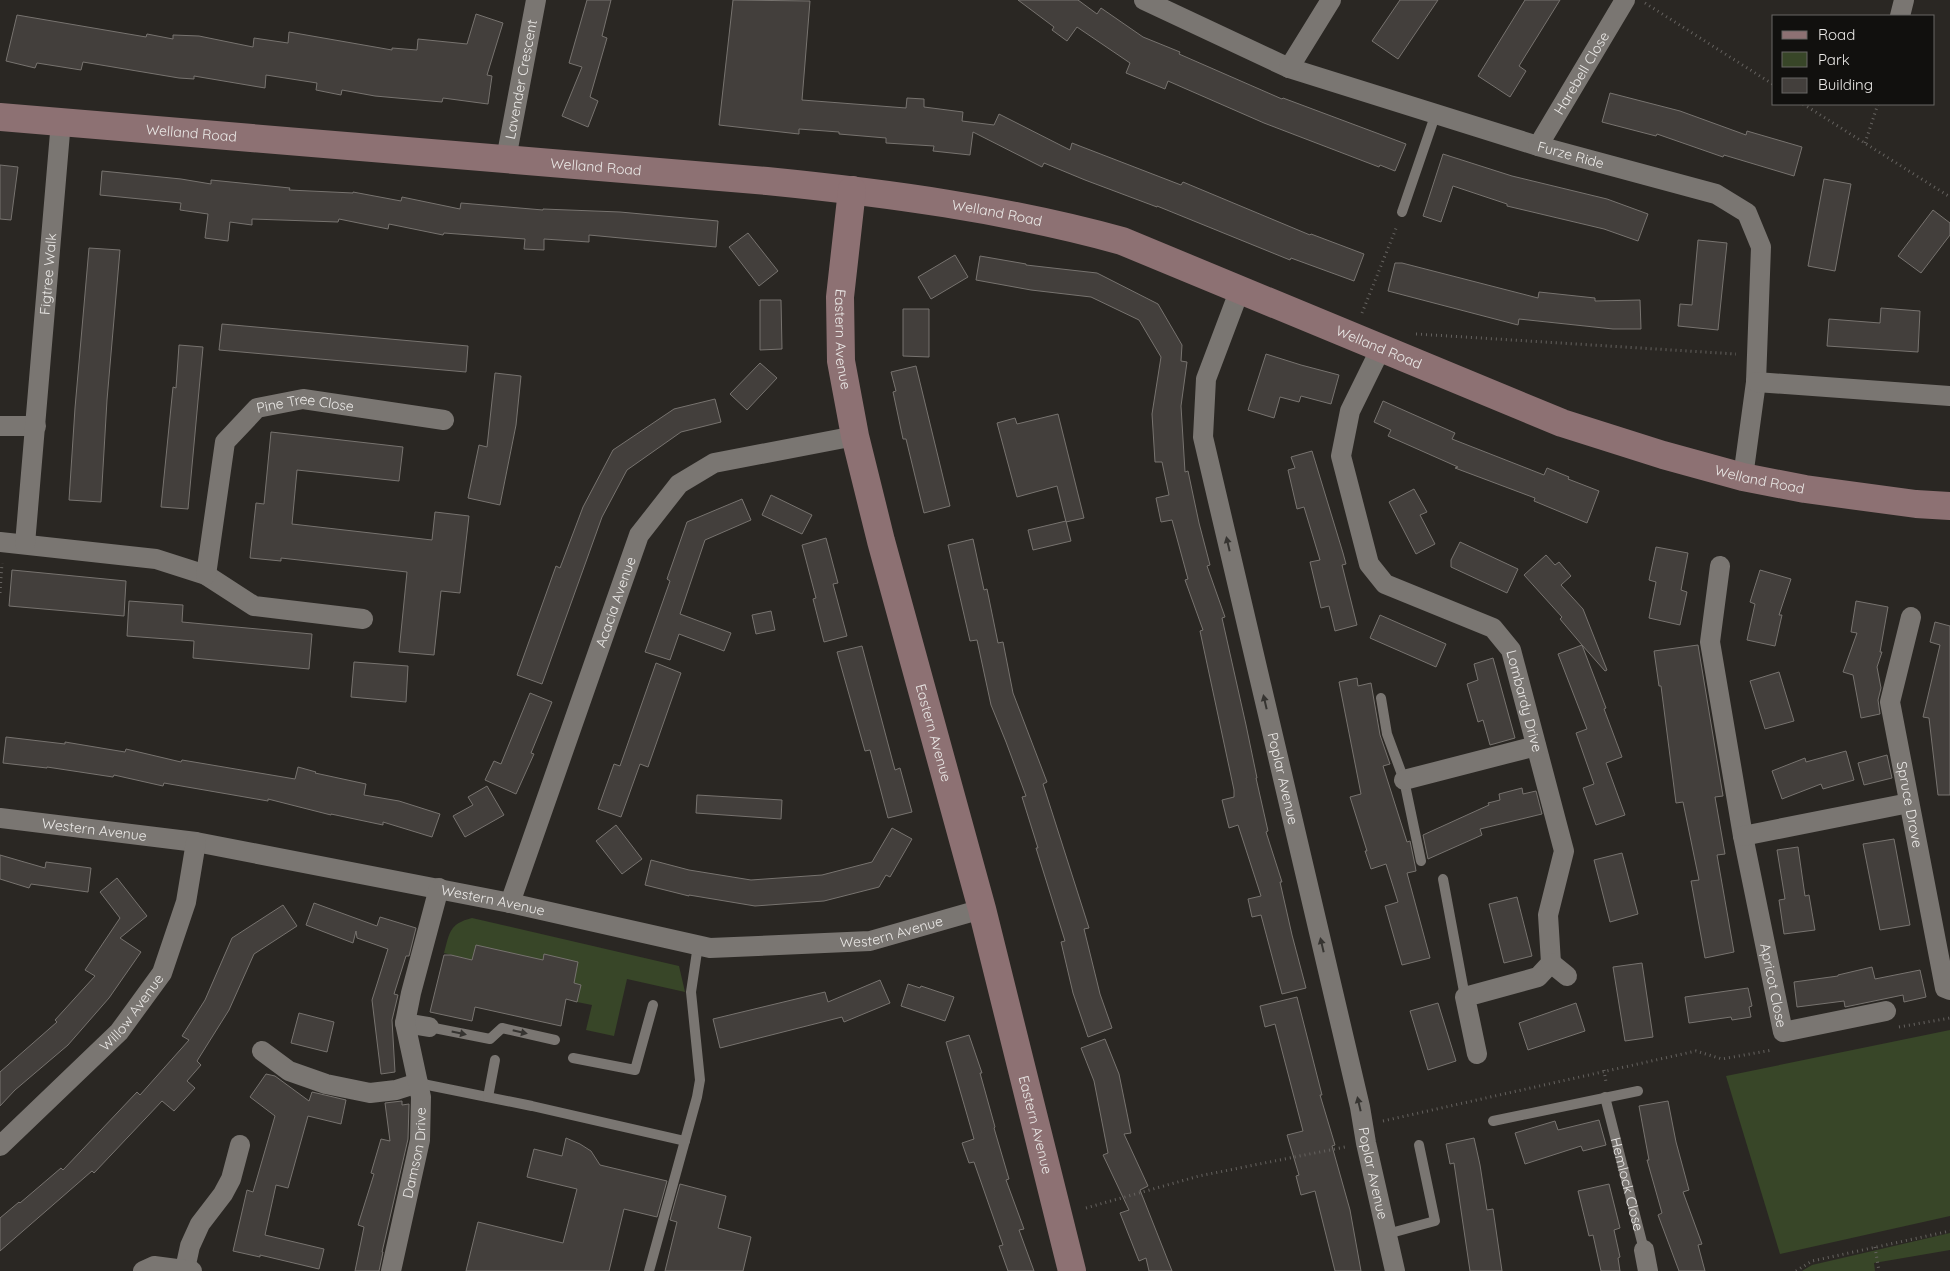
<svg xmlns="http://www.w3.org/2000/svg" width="1950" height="1271" viewBox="0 0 1950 1271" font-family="Quicksand,sans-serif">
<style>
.green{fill:#384628}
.building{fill:#433f3c;stroke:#77736f}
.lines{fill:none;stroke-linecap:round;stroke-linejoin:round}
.path{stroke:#65625f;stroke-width:3;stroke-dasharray:1 4;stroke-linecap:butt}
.lane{stroke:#7a7672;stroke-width:10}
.street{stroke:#7a7672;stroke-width:20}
.secondary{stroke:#8d7173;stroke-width:28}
.oneway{fill:#363431}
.labels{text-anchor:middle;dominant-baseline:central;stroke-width:4;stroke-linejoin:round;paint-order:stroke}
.street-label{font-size:14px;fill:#ebe9e7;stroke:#11100e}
</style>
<rect width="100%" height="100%" fill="#2a2723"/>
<g class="green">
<path d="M472 918 679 966 685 992 627 979 614 1036 586 1030 592 1005 577 1002 581 985 573 983 543 960 476 946 472 960 444 953C450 932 449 924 472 918Z"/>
<polygon points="1950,1030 1950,1216 1780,1254 1726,1076"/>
<polygon points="1950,1233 1950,1250 1874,1263 1875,1271 1802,1271 1812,1265"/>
</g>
<g class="building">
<polygon points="587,0 611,0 602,36 607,38 590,97 598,101 588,127 562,116 582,67 569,63"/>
<polygon points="733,0 810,1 802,100 906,108 907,98 924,99 924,107 963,112 962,121 994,125 999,114 1070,150 1072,143 1181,185 1183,182 1310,235 1311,234 1364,254 1354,281 1291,258 1290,260 1157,206 1157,207 1085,180 1044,163 1042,167 973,132 970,155 933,151 934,146 886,143 886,138 839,134 839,132 799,129 799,134 719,125"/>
<polygon points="1018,0 1078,0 1097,14 1101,8 1143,37 1180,52 1179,54 1282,99 1283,98 1406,144 1395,171 1380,165 1379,167 1264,123 1168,81 1165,89 1126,73 1130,63 1077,27 1067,41 1052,30 1054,27"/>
<polygon points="1400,0 1438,0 1398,59 1372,41"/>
<polygon points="1525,0 1560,0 1519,66 1526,71 1510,97 1478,76"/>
<polygon points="476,14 503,23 487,75 492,76 488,104 443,98 442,102 375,96 342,90 341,95 316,90 317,83 266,75 265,88 194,76 194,79 179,78 83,62 81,70 37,63 35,68 6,61 17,15 146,37 147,34 173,39 173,35 199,36 253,47 254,38 288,43 289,32 392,50 392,48 417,50 418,39 467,44"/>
<polygon points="1610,93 1680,111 1746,135 1747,131 1802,147 1794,176 1724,155 1723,157 1657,134 1656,136 1602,122"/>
<polygon points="1443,154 1512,176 1607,199 1648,214 1638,241 1604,229 1507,206 1507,204 1453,186 1441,222 1423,216"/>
<polygon points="0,165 18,167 11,220 0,219"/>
<polygon points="102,171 181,179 211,184 211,180 290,188 289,190 353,193 353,192 401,201 402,197 460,209 461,203 543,210 543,209 620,212 718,221 716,247 589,235 589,242 544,239 544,250 524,249 525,239 444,233 443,235 389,224 388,229 339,219 338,222 252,219 252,225 230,222 228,241 205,238 208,214 180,210 181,203 100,195"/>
<polygon points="1824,179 1851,184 1835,271 1808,266"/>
<polygon points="1933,210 1950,223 1950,235 1921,273 1898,256"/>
<polygon points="748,233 778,271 759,286 729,247"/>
<polygon points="1698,240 1727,243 1718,330 1678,326 1680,304 1692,305"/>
<polygon points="89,248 120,250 107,400 101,502 69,500 75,408"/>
<polygon points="955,255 968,277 931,299 918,277"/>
<polygon points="980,256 1026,264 1026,265 1097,273 1158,304 1182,345 1181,361 1187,362 1181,406 1185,472 1188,471 1199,523 1210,565 1207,566 1225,617 1222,618 1246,725 1257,778 1256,778 1268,831 1266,832 1282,882 1280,882 1292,935 1306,988 1282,994 1261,915 1252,917 1248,899 1261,896 1238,825 1229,828 1222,800 1234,797 1234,790 1200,631 1203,630 1185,580 1188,579 1172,520 1161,522 1156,498 1169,495 1162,462 1155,462 1152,414 1161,357 1139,320 1091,297 1031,290 976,280"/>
<polygon points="1395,263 1402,263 1538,298 1539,292 1595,298 1595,301 1640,300 1641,329 1613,329 1519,319 1518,325 1388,291"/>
<polygon points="760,300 781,300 782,349 760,350"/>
<polygon points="1881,308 1920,311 1918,352 1827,346 1829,319 1880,323"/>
<polygon points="903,309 929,309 929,357 903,356"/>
<polygon points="222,324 468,346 466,372 219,350"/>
<polygon points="179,345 203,347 188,509 161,507 173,387 176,388"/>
<polygon points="1266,354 1301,365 1339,375 1331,404 1301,396 1299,402 1280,397 1274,418 1248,410"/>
<polygon points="760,363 777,378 747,410 730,394"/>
<polygon points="916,366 950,506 924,513 906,439 903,439 893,392 896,391 891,372"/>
<polygon points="495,373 521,376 516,425 500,505 468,498 479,445 487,447"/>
<polygon points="715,399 721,422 681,432 627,470 602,517 542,684 517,675 556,566 560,568 583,507 613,450 674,409"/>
<polygon points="1383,401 1455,433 1452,439 1544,475 1547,468 1569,477 1568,479 1599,491 1587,523 1534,501 1535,498 1455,468 1458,467 1388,436 1391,430 1374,422"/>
<polygon points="1058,414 1084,518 1066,522 1057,486 1017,497 997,423 1015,418 1017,424"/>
<polygon points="271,432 403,447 399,481 297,470 292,524 432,540 435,512 469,516 460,593 441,591 434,655 399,652 407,572 281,558 281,561 250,558 256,503 264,504"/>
<polygon points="1312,451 1343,553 1346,564 1342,565 1357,625 1335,631 1329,606 1321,608 1310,562 1320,560 1304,507 1297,509 1288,470 1295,468 1291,457"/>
<polygon points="1414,489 1427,512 1420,515 1435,544 1416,554 1389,502"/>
<polygon points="771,495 812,515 802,534 762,515"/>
<polygon points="742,499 751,520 705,540 680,614 731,633 724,651 679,634 670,660 645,652 670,581 667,579 687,522"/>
<polygon points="1066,521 1071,541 1033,550 1028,530"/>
<polygon points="826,538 838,583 833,584 847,636 824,642 813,599 816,598 802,545"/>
<polygon points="973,539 984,590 987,589 998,643 1003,642 1013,693 1047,782 1043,784 1089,928 1084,929 1100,994 1112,1028 1088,1037 1073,993 1061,942 1065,941 1036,848 1038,848 1022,797 1026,796 1006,742 991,705 977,640 970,641 948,545"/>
<polygon points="1460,542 1518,569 1507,593 1451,567 1451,560"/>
<polygon points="1656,547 1688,553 1681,590 1687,592 1680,625 1649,618 1656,582 1649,580"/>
<polygon points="1546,555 1555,565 1559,562 1571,576 1561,585 1583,609 1607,670 1605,671 1582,645 1606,708 1604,709 1622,757 1606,763 1625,815 1596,825 1583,788 1594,784 1576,733 1587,729 1558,654 1582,645 1560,619 1562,617 1524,575"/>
<polygon points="12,570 126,581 124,616 9,606"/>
<polygon points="1760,570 1791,579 1779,615 1782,615 1775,646 1747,640 1755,604 1750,602"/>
<polygon points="129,601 183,605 182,622 312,634 309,669 193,658 194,641 127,636"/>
<polygon points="1856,601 1888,607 1880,652 1882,652 1877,667 1881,688 1878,700 1880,714 1861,718 1853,675 1843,672 1857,633 1851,632"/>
<polygon points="771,611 775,630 756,634 752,615"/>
<polygon points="1380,615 1446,644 1436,667 1370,638"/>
<polygon points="1935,622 1950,626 1950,795 1938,795 1929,718 1923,717 1940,645 1930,642"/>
<polygon points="1698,645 1723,796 1715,797 1725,854 1717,855 1734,952 1705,958 1691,881 1699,880 1683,802 1676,803 1661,686 1659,686 1654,651"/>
<polygon points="862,646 895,770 900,768 912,812 888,818 870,750 865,751 837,652"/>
<polygon points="1493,658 1515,738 1490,745 1483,720 1478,722 1467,684 1478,680 1474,664"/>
<polygon points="354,662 408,666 406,702 351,697"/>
<polygon points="656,663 681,673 648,767 640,764 621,817 598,809 614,764 620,766"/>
<polygon points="1779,672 1794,721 1765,729 1750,681"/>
<polygon points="1357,678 1358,686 1371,683 1380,735 1390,764 1383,766 1407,842 1410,841 1415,865 1416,871 1407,873 1430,958 1402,965 1385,906 1398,902 1386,864 1371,869 1365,851 1367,851 1350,797 1361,794 1339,682"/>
<polygon points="530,693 552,702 531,753 534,754 516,794 485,780 494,761 501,764"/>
<polygon points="6,737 65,744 65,742 125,752 126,749 181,762 182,760 295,779 298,767 316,772 315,773 366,784 364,795 399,801 440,814 432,837 383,822 383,825 331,814 331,815 268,799 268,801 164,783 163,786 114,775 113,777 47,767 47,768 3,763"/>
<polygon points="1846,751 1854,780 1823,789 1821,784 1782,799 1772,771 1805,758 1806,762"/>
<polygon points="1887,755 1892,778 1864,785 1858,763"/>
<polygon points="487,786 504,815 465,837 453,816 473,805 468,797"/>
<polygon points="1522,788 1523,794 1536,791 1542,814 1480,829 1482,835 1428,859 1423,835 1489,805 1488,803 1500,800 1499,794"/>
<polygon points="697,795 782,800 781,819 696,813"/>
<polygon points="616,825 642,859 622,874 596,841"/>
<polygon points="892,828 912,839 890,877 886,875 879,887 824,901 755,906 689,895 689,896 645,885 651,860 689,870 751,880 822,875 872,862"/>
<polygon points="1894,839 1910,925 1880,930 1863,844"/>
<polygon points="1798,847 1805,896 1809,895 1815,930 1784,934 1779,900 1785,899 1777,850"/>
<polygon points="1622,853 1638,914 1610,922 1594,860"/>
<polygon points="0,855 45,868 46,862 91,868 88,892 31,884 29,888 0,879"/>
<polygon points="117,878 147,916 120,938 141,952 109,998 68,1045 15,1090 0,1106 0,1072 57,1022 55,1020 95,976 85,970 120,918 100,892"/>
<polygon points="1517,897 1532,956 1504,963 1489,904"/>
<polygon points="314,903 377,926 380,917 416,928 409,956 406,956 394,994 398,995 392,1020 395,1072 381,1074 372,1000 388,949 357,938 356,931 353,943 306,925"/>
<polygon points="283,905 297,926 254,954 229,1010 197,1061 201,1065 187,1081 195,1088 174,1111 162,1101 94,1173 92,1171 0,1251 0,1218 19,1202 20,1203 61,1168 63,1170 137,1092 140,1095 189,1040 182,1036 205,1000 232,938"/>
<polygon points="476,945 543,960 544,954 578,962 574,983 581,985 577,1002 566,999 561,1026 475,1007 472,1021 430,1012 444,955 451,955 472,960"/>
<polygon points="1642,963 1653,1037 1625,1041 1613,967"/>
<polygon points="1872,967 1875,979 1920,970 1926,997 1904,1002 1903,995 1845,1007 1844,1001 1797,1007 1794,982 1838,976 1838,975"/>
<polygon points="880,980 890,1003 844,1022 842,1017 720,1048 713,1019 825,992 828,1002"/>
<polygon points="908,984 920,988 921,986 954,997 945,1021 901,1006"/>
<polygon points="1748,988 1752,1006 1749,1007 1751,1017 1732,1020 1731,1017 1689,1023 1685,997"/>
<polygon points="1297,997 1322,1095 1320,1095 1335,1145 1332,1146 1350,1210 1361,1271 1335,1271 1315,1191 1301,1195 1296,1176 1299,1175 1287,1135 1303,1131 1275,1024 1265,1027 1260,1006"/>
<polygon points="1438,1003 1456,1061 1428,1070 1410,1011"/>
<polygon points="1576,1003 1585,1031 1528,1050 1519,1023"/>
<polygon points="299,1013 334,1022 327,1052 291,1043"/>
<polygon points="969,1035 982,1073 980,1073 995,1127 994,1128 1009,1179 1006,1180 1024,1229 1019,1230 1034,1271 1008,1271 999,1246 1003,1245 974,1162 969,1163 962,1143 974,1139 946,1042"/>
<polygon points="1105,1039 1119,1074 1131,1133 1124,1134 1148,1186 1140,1190 1172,1271 1149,1271 1146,1258 1139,1261 1120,1213 1129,1210 1103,1155 1108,1153 1094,1081 1081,1048"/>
<polygon points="266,1074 275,1076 309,1101 312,1092 346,1100 341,1124 308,1116 288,1188 276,1185 265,1235 324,1249 319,1269 260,1255 260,1257 233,1251 247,1190 253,1192 275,1116 250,1097"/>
<polygon points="402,1101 402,1105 409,1104 408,1139 382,1252 383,1252 379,1271 355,1271 364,1227 358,1225 374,1174 371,1173 381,1139 390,1141 385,1103"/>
<polygon points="1668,1101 1676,1142 1689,1190 1683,1192 1702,1244 1698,1245 1705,1271 1679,1271 1658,1215 1662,1213 1647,1160 1649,1160 1639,1106"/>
<polygon points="1599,1120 1606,1145 1583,1151 1581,1146 1525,1164 1515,1133 1555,1121 1558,1130"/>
<polygon points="566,1138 580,1144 591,1151 600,1165 667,1181 657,1217 624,1209 609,1271 466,1271 478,1222 563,1243 577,1189 527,1177 534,1149 562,1156"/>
<polygon points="1474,1138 1480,1165 1487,1210 1493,1209 1502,1271 1470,1271 1454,1163 1450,1164 1446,1144"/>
<polygon points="680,1184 726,1196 718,1228 751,1237 743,1271 665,1271 677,1222 670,1220"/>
<polygon points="1609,1184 1620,1228 1614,1230 1620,1257 1618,1258 1620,1271 1601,1271 1593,1235 1589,1236 1578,1191"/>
</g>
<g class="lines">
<g class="path">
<polyline points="1645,3 1774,85"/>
<polyline points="1803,104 1950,197"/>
<polyline points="1865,143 1878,104"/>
<polyline points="1362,313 1397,226"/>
<polyline points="1416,334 1736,354"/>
<polyline points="0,593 2,563"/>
<polyline points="1899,1027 1950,1018"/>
<polyline points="1604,1070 1606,1082"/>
<polyline points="1383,1121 1696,1051 1722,1059 1772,1050"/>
<polyline points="1086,1208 1199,1176 1345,1147"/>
<polyline points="1875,1247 1879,1271"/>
<polyline points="1796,1271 1812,1261 1950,1231"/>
</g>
<g class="lane">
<polyline points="1402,212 1436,113"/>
<polyline points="1381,698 1387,734 1404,780 1421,861"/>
<polyline points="1443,879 1465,997"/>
<polyline points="429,1027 490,1039 502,1028 555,1040"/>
<polyline points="573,1058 635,1070 653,1005"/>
<polyline points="418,1083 532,1106 685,1141"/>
<polyline points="488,1097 495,1060"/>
<path id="s1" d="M1605 1097 1644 1250"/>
<polyline points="1493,1121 1638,1091"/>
<polyline points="1387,1234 1435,1221 1419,1145"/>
<polyline points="649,1271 697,1097 700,1080 691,992 698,945"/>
</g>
<g class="street">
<path id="s2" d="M1144 0 1289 68 1538 146 1716 194 1747 213 1761 247 1756 382 1743 477"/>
<polyline points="1900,16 1904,0"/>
<polyline points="1289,68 1331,0"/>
<path id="s3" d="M1538 146 1625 0"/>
<path id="s4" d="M506 159 536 0"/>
<path id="s5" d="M1240 289 1206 379 1203 437 1360 1107 1366 1143 1395 1271"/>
<path id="s6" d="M1381 348 1350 411 1341 456 1369 564 1385 584 1493 628 1511 650 1564 851 1548 915 1551 963 1538 977 1465 997 1477 1054"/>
<polyline points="1756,382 1950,396"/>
<polyline points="0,426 36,426"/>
<polyline points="0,542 156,559 206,575 254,606 363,619"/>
<path id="s7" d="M25 544 61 121"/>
<path id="s8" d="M1720 566 1710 642 1743 836 1783 1032 1886 1011"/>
<path id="s9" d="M206 575 225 442 257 408 303 399 444 420"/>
<path id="s10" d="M1911 617 1890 702 1945 988 1950 990"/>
<polyline points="1404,780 1536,746"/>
<path id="s11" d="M0 818 196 842 510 903 710 948 870 941 982 909"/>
<polyline points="1743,836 1909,803"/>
<path id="s12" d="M510 903 639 535 679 484 714 463 855 436"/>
<polyline points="1551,963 1567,976"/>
<polyline points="405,1023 429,1027"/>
<polyline points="262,1051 289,1071 326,1084 370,1093 396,1090 418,1083"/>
<path id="s13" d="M0 1146 119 1032 162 973 186 902 196 842"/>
<polyline points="1644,1250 1648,1271"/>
<polyline points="185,1269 190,1246 200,1224 223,1194 231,1179 240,1145"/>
<polyline points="143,1271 154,1266 192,1271"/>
<path id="s14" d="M391 1271 420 1140 421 1097 405 1023 411 993 439 888"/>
</g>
<g class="secondary">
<path id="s15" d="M0 117 767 181C887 193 1006 209 1122 241L1562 423 1663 455 1743 477 1805 489 1916 504 1950 506"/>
<path id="s16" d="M852 190 840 297 841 361 855 436 881 541 982 909 1072 1271"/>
</g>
</g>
<defs><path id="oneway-solid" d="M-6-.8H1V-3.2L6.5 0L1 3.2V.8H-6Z" transform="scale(1.25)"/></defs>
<g class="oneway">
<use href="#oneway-solid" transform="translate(1228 544) rotate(-103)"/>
<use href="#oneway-solid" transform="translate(1265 702) rotate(-103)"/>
<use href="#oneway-solid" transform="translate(1322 945) rotate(-103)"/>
<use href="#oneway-solid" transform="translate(520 1032) rotate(13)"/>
<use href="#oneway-solid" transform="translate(459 1033) rotate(12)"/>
<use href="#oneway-solid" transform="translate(1359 1104) rotate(-103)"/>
</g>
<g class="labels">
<g class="street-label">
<text stroke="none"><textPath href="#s3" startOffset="85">Harebell Close</textPath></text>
<text stroke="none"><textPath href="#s4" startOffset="81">Lavender Crescent</textPath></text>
<text stroke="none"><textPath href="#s15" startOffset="192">Welland Road</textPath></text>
<text stroke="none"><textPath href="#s2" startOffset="455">Furze Ride</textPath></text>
<text stroke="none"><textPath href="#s15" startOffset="598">Welland Road</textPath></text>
<text stroke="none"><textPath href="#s15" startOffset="1002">Welland Road</textPath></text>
<text stroke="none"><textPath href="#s7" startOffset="271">Figtree Walk</textPath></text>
<text stroke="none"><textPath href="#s16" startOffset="150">Eastern Avenue</textPath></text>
<text stroke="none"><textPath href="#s15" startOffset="1408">Welland Road</textPath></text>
<text stroke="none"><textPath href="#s9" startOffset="230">Pine Tree Close</textPath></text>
<text stroke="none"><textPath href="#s15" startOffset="1812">Welland Road</textPath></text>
<text stroke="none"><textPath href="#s12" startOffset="319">Acacia Avenue</textPath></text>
<text stroke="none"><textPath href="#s6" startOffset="451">Lombardy Drive</textPath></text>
<text stroke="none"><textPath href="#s16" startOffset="555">Eastern Avenue</textPath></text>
<text stroke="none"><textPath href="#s5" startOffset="505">Poplar Avenue</textPath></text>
<text stroke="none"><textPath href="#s10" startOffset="192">Spruce Drove</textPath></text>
<text stroke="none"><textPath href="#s11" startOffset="95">Western Avenue</textPath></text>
<text stroke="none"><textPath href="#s11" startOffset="500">Western Avenue</textPath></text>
<text stroke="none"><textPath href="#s11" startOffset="905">Western Avenue</textPath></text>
<text stroke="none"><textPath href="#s8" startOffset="426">Apricot Close</textPath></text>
<text stroke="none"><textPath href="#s13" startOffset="188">Willow Avenue</textPath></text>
<text stroke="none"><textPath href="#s16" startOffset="960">Eastern Avenue</textPath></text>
<text stroke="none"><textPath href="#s14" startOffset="121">Damson Drive</textPath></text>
<text stroke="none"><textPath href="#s5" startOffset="910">Poplar Avenue</textPath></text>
<text stroke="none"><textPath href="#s1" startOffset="90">Hemlock Close</textPath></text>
</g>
</g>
<rect x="1772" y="15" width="162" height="90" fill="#11100e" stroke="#686765"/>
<rect x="1782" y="31" width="25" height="8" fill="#8d7173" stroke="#686765"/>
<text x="1818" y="40" font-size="15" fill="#ebe9e7">Road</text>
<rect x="1782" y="52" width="25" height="15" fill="#384628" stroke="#686765"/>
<text x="1818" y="65" font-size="15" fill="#ebe9e7">Park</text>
<rect x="1782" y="78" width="25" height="15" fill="#433f3c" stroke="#686765"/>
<text x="1818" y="90" font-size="15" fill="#ebe9e7">Building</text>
</svg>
